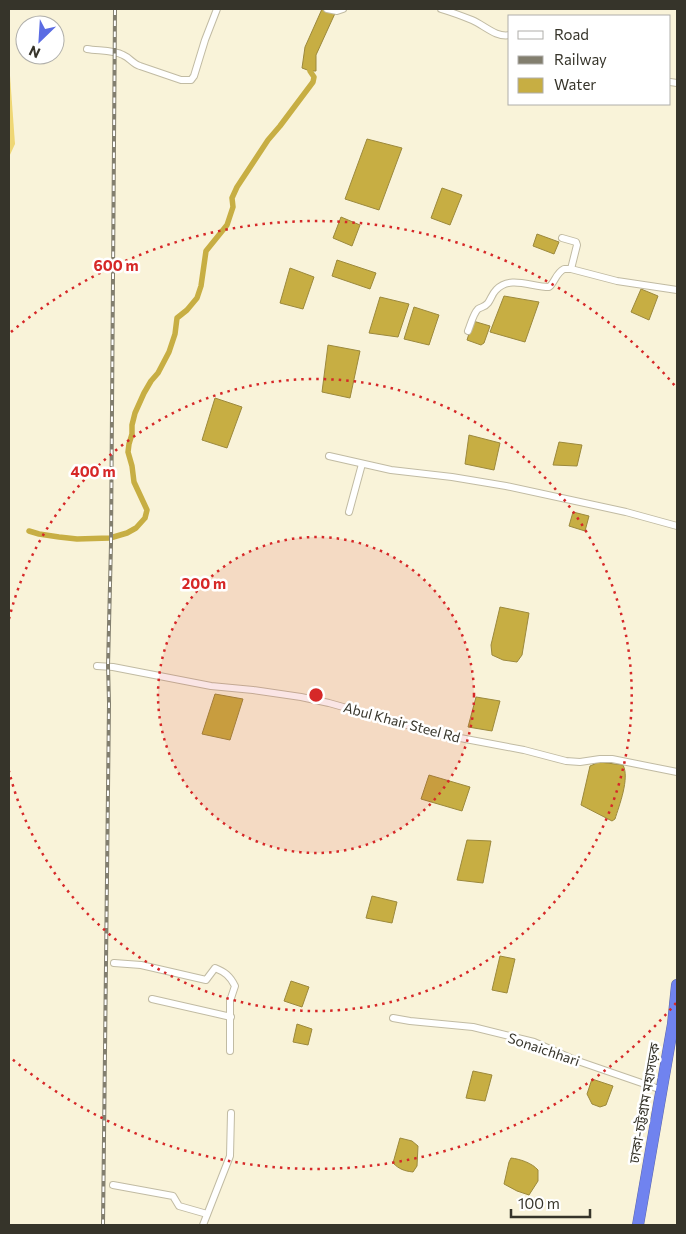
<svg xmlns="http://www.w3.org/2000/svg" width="686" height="1234" viewBox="0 0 686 1234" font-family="Commissioner,'Noto Sans Bengali',sans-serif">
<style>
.green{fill:#efd775}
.water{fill:#c7ae43;stroke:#9c893c}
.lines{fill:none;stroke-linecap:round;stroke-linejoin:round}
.canal{stroke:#c7ae43;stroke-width:5.5}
.street-casing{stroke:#c1bba3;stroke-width:8}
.highway-casing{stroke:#5c67aa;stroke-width:12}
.street{stroke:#fff;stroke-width:6}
.highway{stroke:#7083ef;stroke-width:11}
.rail-casing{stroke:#827e6e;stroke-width:4}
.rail{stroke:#fff;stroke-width:2;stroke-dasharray:5.5;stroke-linecap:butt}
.ring{fill:none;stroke:#d62828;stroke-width:2.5;stroke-dasharray:2.5 5}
.labels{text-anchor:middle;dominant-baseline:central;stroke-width:5;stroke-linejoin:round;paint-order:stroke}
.street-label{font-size:14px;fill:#36342a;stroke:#fff}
.centre{fill:#d62828;stroke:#fff;stroke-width:2.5}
.ring-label{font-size:15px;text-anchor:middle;font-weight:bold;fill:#d62828;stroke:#fff;stroke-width:5;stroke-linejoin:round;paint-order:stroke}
</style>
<rect width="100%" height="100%" fill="#f9f3d9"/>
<polygon class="green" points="9,62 15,144 9,157"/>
<g class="water">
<polygon points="322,9 337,9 316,55 316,71 310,71 302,68 305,47"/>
<polygon points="367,139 402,148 379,210 345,199"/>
<polygon points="442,188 462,195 450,225 431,218"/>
<polygon points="341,217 360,225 352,246 333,238"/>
<polygon points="537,234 559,242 554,254 533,246"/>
<polygon points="337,260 376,273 370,289 332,276"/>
<polygon points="290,268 314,277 303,309 280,303"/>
<polygon points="641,289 658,296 649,320 631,312"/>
<polygon points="504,296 539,302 525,342 490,332"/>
<polygon points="380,297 409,304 398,337 369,333"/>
<polygon points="414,307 439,315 429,345 404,339"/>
<polygon points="473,321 490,326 484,343 481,345 467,340"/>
<polygon points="328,345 360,351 350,398 322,392"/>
<polygon points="215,398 242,407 227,448 202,440"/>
<polygon points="469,435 500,443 494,470 465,464"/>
<polygon points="559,442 582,445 577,466 553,465"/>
<polygon points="573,512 589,516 585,531 569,526"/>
<polygon points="500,607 529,613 522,655 517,662 503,660 492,655 491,645"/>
<polygon points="215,694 243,699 230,740 202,734"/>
<polygon points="476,697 500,701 492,731 468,727"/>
<path d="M599 762 623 765C630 778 619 806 615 819L612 821 581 805 590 766Z"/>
<polygon points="429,775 470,787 462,811 421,799"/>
<polygon points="467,840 491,841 483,883 457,880"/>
<polygon points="372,896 397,902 392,923 366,918"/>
<polygon points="500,956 515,959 507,993 492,990"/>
<polygon points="291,981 309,987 302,1007 284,1001"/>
<polygon points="297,1024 312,1029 308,1045 293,1042"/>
<polygon points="473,1071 492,1075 485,1101 466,1098"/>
<polygon points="592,1079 613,1086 606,1105 600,1107 592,1104 587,1094"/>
<path d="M400 1138 412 1141 418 1146 417 1166 413 1172C404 1171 399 1169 393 1163Z"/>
<path d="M511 1158C520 1159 532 1163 538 1170V1181L529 1195 517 1191 504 1184 509 1162Z"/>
</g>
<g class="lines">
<polyline class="canal" points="29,531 39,534 59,537 77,539 110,538 127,533 136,528 145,518 147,510 134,482 132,466 128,452 129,444 132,434 132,425 135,413 144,393 151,381 158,373 169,352 175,334 177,318 187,310 197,298 201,286 206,251 227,225 233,207 232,198 237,187 268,140 280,126 313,82 314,77 310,71 310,64"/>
<g class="street-casing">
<g id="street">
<polyline points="327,9 337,11 343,9"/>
<path d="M441 9C451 12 462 16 472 20 484 25 496 38 510 35"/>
<path d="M87 49C98 51 113 50 123 55 130 58 133 64 140 66L181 80H191L194 76 205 40 217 9"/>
<polyline points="670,82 677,83"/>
<polyline points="562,238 576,242 577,245 571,269"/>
<path d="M468 331C471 324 473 314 478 309 481 307 485 307 488 303 491 299 492 294 496 290 510 275 531 287 549 287 555 282 556 273 564 269H571L617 281 677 290"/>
<polyline points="329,456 391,470 452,477 506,486 626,512 677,526"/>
<polyline points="349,512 362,464"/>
<polyline points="97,666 113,667 211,686 253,690 301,697 329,703 439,734 524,750 566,761 580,762 600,759 612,759 677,772"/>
<path d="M114 963 141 965 206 980 215 968C225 972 230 976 235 986L230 1001V1051"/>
<polyline points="152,999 231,1017"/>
<polyline points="393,1018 410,1021 473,1027 534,1042 575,1060 662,1090"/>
<polyline points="113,1185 173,1196 179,1206 207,1214"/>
<polyline points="203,1225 230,1156 231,1113"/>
</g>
</g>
<g class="highway-casing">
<polyline id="highway" points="638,1225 673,1024 677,985"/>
</g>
<use href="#street" class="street"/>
<use href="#highway" class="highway"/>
<g class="rail-casing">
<polyline id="rail" points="103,1225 109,703 108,666 111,544 115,9"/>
</g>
<use href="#rail" class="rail"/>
</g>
<circle cx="316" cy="695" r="158" fill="#d62828" fill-opacity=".12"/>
<g class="ring">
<circle cx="316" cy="695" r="158"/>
<path d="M9 619A316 316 0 1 1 9 771"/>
<path d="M676 1003A474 474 0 0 1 11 1058M11 332A474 474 0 0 1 676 387"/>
</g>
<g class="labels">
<g class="street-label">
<text transform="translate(402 722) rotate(15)">Abul Khair Steel Rd</text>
<text transform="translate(544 1049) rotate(19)">Sonaichhari</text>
<text transform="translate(644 1103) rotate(-80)">ঢাকা-চট্টগ্রাম মহাসড়ক</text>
</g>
</g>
<circle cx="316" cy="695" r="8" class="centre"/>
<g class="ring-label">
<text x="116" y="271">600 m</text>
<text x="93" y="477">400 m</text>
<text x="204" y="589">200 m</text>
</g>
<rect width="686" height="1234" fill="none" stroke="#36342a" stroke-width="20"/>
<rect x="508" y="15" width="162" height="90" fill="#ffffff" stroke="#afaeaa"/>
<rect x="518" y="31" width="25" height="8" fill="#ffffff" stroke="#afaeaa"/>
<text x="554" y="40" font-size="15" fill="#36342a">Road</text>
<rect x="518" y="56" width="25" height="8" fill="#827e6e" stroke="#afaeaa"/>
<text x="554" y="65" font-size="15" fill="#36342a">Railway</text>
<rect x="518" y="78" width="25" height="15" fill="#c7ae43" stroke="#afaeaa"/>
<text x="554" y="90" font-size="15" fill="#36342a">Water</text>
<g transform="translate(40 40) rotate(205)"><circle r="24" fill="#ffffff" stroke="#afaeaa"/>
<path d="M0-4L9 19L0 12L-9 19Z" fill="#5b6ce3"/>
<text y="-8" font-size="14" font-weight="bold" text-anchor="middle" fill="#36342a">N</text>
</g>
<path d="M511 1209v8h79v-8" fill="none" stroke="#36342a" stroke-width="2.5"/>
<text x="518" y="1209" font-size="15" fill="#36342a" stroke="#ffffff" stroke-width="4" paint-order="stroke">100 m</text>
</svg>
